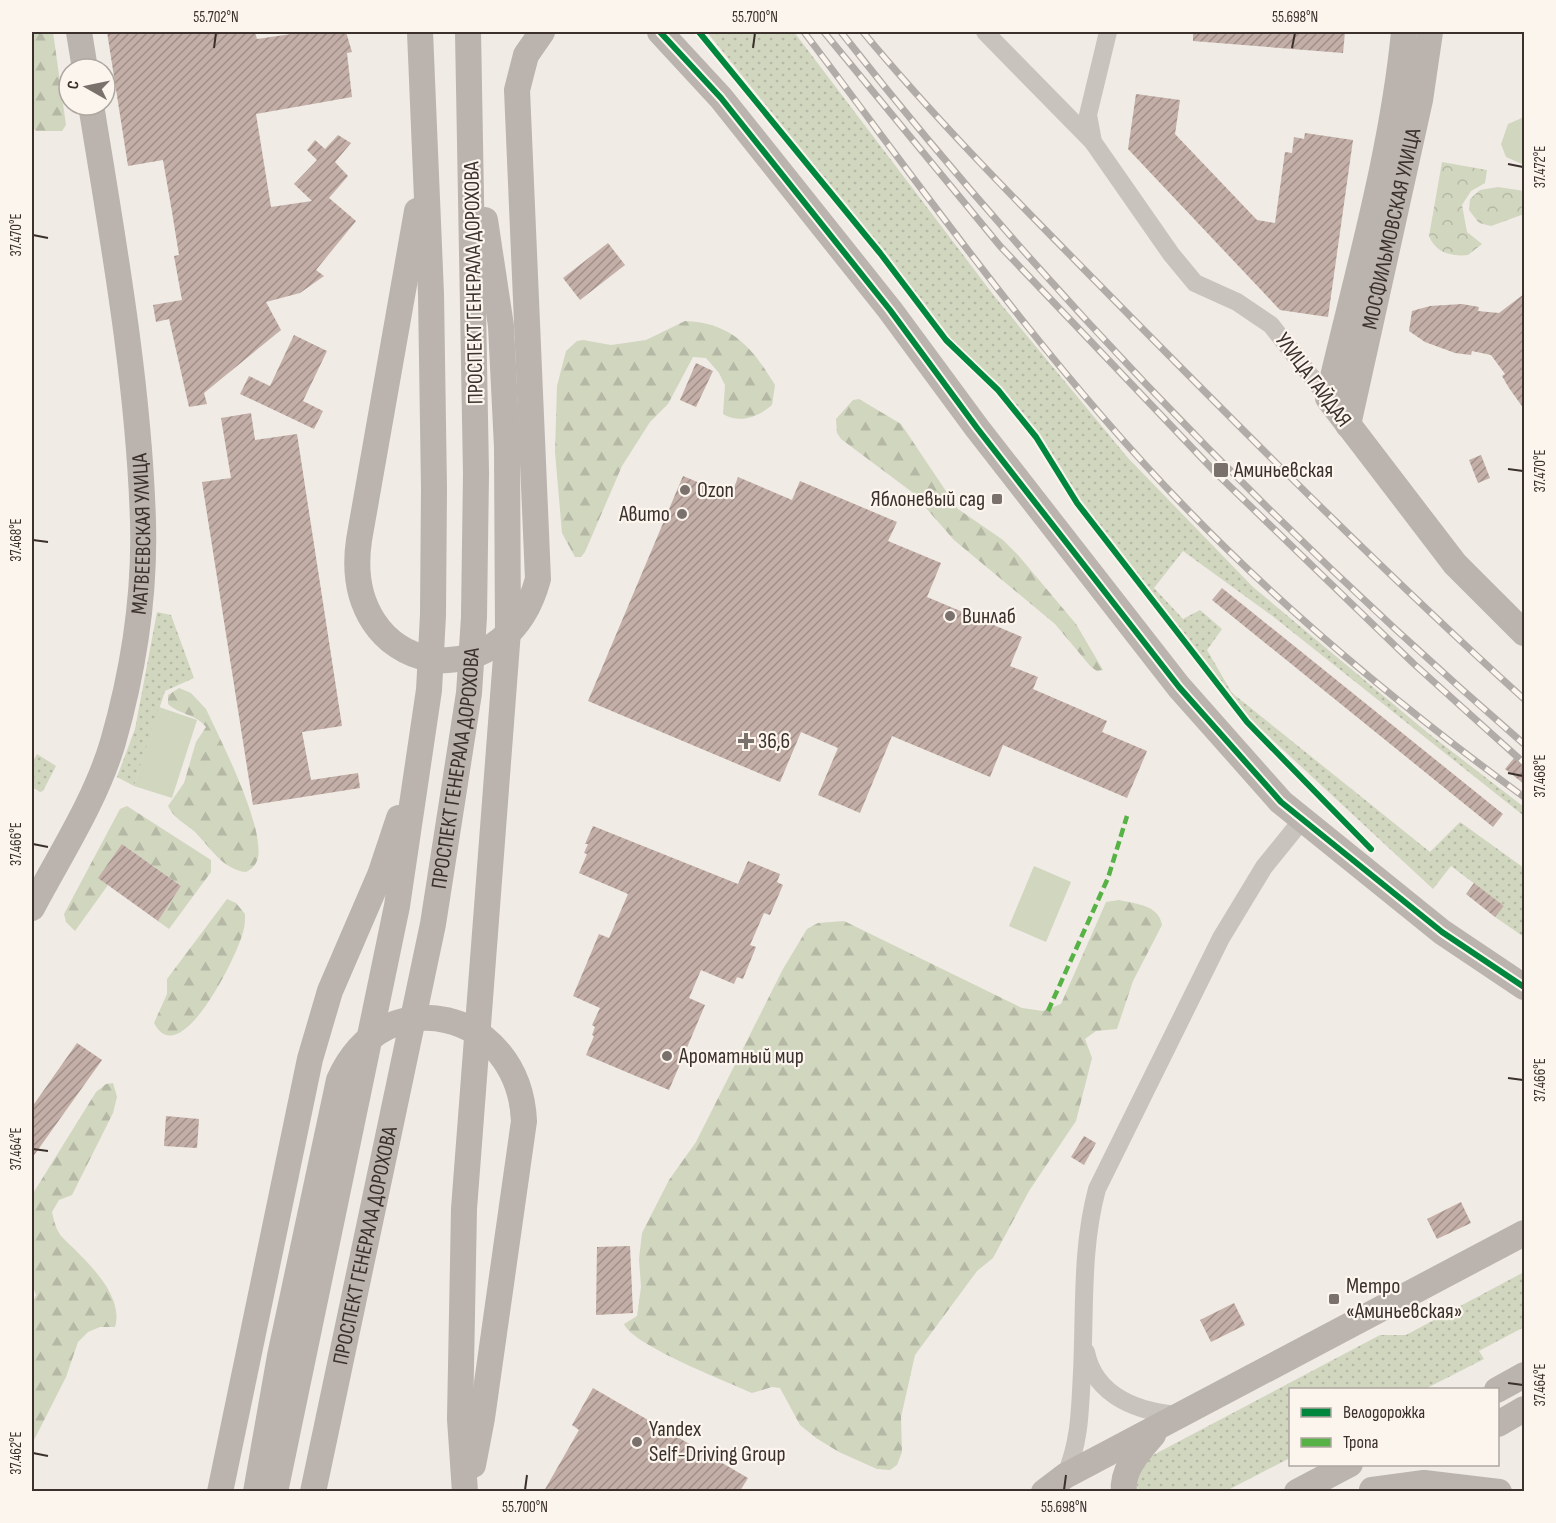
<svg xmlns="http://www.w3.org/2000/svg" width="1556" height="1523" viewBox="0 0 1556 1523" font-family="'Sofia Sans Condensed',sans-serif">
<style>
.grass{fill:url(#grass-dots)}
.forest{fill:url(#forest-firs)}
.park{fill:url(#park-crowns)}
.garden{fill:#d1d6bf}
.building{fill:url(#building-hatch)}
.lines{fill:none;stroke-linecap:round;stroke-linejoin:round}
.street{stroke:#c9c3be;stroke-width:18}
.secondary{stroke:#bab3ae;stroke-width:26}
.rail-casing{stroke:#b1aca8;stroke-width:7}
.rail{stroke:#fbf5ee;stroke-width:4.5;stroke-dasharray:14;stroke-linecap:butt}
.quiet{stroke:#57b246;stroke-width:4.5;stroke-dasharray:9 4.5;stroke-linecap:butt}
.cycleway-casing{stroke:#fbf5ee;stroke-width:10}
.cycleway{stroke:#00873e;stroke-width:6}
.ticks{fill:none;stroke:#3b302b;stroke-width:2}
.poi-dot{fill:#7a716c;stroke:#fbf5ee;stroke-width:2}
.labels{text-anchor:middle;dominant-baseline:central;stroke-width:4.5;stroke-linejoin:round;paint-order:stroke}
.street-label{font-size:22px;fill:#3b302b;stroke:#fbf5ee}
.poi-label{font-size:22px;fill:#3b302b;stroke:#fbf5ee;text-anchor:start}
.neatline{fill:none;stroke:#3b302b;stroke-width:2}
.ticks-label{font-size:15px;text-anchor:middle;fill:#3b302b}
</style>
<defs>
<pattern id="grass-dots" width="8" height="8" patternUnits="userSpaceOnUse" patternTransform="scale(1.5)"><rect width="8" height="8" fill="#d1d6bf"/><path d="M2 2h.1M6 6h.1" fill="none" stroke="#b4b8a4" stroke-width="1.8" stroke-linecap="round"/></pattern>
<pattern id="forest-firs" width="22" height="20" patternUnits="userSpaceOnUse" patternTransform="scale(1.5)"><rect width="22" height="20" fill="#d1d6bf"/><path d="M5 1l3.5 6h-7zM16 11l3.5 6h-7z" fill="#b4b8a4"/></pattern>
<pattern id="park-crowns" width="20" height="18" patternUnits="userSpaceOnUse" patternTransform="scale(1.5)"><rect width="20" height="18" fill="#d1d6bf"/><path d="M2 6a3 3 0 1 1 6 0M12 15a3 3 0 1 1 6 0" fill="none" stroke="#b4b8a4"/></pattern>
<pattern id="building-hatch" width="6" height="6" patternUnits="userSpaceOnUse" patternTransform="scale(1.5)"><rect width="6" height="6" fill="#c3afa7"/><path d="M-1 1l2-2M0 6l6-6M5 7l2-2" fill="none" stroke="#a08f88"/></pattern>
</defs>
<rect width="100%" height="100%" fill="#f0ebe5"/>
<g class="grass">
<polygon points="707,32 794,32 995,297 1128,458 1253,587 1428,733 1524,807 1524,816 1275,618 1183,551 1154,588 1183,619 1200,610 1222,629 1207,650 1232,693 1430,852 1460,822 1524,868 1524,937 1495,917 1504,906 1451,866 1433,889 1251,720 1229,695 1080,501 1038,434 1000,386 948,337 883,251"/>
<polygon points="157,612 171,615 194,678 165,691 134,786 117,777 135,729"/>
<polygon points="37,754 56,766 43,791 40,792 32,787 32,763"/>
<polygon points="1524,1272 1524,1327 1479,1351 1484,1359 1425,1389 1290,1390 1290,1458 1226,1491 1138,1490 1135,1478 1140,1462 1380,1335 1406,1335"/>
</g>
<g class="forest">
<polygon points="32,32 53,32 66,125 62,131 36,131 32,127"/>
<path d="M685 321C732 323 752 347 775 385L772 405C758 417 740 424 723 414L725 385 719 373 706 358 693 357 668 404 650 422 622 466 585 552 581 557H575L562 533 555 452 557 386 566 351 577 341 583 340 611 345 646 340Z"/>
<polygon points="859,399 901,424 958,509 1003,540 1018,555 1076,624 1103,670 1097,671 1091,667 1055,624 954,540 912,492 841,439 837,433 836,419 853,400"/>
<path d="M179 688 191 693 206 709C221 741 264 825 258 858 256 865 252 869 246 872 223 870 210 847 195 832 185 823 174 819 168 806L184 783 196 742 206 727C196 714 178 714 168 704V695Z"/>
<polygon points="127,806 211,860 211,872 169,929 158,921 181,886 122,844 108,885 75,931 66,922 64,914 120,809"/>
<path d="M227 899 236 903 245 914C245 920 245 926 243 932 238 954 180 1074 154 1023L167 994V979Z"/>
<path d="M1119 900C1136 904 1159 905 1162 925L1133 981 1117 1029 1096 1031 1085 1039 1092 1058 1076 1121 1029 1191 993 1258 977 1271 915 1355 901 1417 902 1452 897 1465 890 1470 877 1469 839 1452 816 1438 800 1425 780 1388 772 1387 752 1393C728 1382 632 1345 624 1324L637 1316 641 1287 639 1259 642 1233 669 1180 696 1142 783 969 807 929 818 923 844 921 1022 1008 1043 1011 1061 1004 1106 902Z"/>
<path d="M113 1083 117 1097 113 1113 72 1195 59 1200 52 1212C54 1221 56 1231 63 1238 83 1258 125 1294 115 1327H100L88 1332 78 1342 66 1377 32 1444 34 1405 32 1303 36 1295 32 1284V1195L96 1092 106 1084Z"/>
</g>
<g class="park">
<path d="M1442 162 1487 170 1485 183 1471 191 1462 205 1467 232 1482 244 1468 255C1451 257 1435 252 1429 236Z"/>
<polygon points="1498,187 1524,191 1524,214 1491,226 1479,223 1469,210 1470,199 1480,190"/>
</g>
<g class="garden">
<polygon points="1524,117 1524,165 1506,157 1501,144 1508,124"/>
<polygon points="159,707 197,720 172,798 134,786"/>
<polygon points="1034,866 1071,882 1046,942 1009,926"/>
</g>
<g class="building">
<polygon points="107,32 255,32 257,39 305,32 346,32 352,52 347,53 352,97 256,114 271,207 312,201 294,184 317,160 307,150 315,140 325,149 338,135 351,143 335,162 348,176 329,198 356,221 316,270 324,276 300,293 266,302 281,330 204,393 207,404 189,407 169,319 156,322 153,305 182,300 174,256 179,255 172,212 163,160 128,166"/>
<polygon points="1193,32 1345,32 1343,53 1193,41"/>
<polygon points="1136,94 1180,100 1175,134 1257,220 1275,223 1285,152 1292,153 1294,137 1304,139 1305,133 1353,140 1328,317 1280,310 1128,149"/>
<polygon points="608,243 625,265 580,300 563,278"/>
<polygon points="1524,294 1524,409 1509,388 1502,376 1505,374 1491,355 1472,351 1471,355 1455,353 1425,342 1409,331 1412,311 1430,306 1462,304 1479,307 1478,311 1499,313"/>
<polygon points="294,335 327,351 303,401 323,411 314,429 240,394 249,376 270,386"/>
<polygon points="696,363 713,371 696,407 680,400"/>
<polygon points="251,413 255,440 297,434 342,726 302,732 311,780 358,773 360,788 253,805 202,482 231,478 221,418"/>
<polygon points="1481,455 1490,478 1478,483 1469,460"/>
<polygon points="683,476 731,496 738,477 792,500 800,481 897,522 888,541 941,563 927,597 1022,637 1010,666 1038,677 1033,689 1107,721 1102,732 1147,751 1127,798 1003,745 990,777 892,736 860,813 818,795 838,748 801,732 780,782 588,701"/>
<polygon points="1222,588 1503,814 1493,827 1212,600"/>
<polygon points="1514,758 1524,767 1524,784 1505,769"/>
<polygon points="593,826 738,884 748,861 780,874 777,882 783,885 770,915 764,913 750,945 756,947 743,979 737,977 734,984 701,970 689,998 705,1005 669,1090 586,1055 594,1036 592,1035 595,1027 592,1025 600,1008 573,996 599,934 609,938 628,894 579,873 587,854 584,853 588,844 585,844"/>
<polygon points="122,844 181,886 158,921 98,878"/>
<polygon points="1474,883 1504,906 1495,917 1466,894"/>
<polygon points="77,1043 102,1060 32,1158 32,1107"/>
<polygon points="166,1116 199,1119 197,1148 164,1146"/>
<polygon points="1084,1136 1096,1143 1084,1165 1071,1157"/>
<polygon points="1461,1202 1471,1223 1437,1239 1427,1219"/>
<polygon points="630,1246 633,1313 596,1315 597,1247"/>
<polygon points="1234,1303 1245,1325 1211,1342 1200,1320"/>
<polygon points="593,1388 748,1478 740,1491 544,1491 579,1430 572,1425"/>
</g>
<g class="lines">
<g class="street">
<polyline points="985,32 1093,142"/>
<polyline points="1108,32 1088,115 1093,142 1171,254 1195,283 1237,302 1271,325 1328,398"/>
<path d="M1086 1352C1095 1397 1140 1413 1182 1415"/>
<path d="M1065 1476C1080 1443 1080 1409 1082 1372 1085 1311 1081 1248 1097 1189L1221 938 1264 867 1302 820"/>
</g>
<g class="secondary">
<polyline points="79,32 85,69"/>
<polyline points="660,32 721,98 890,310 977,428 1179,687 1281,802 1442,932 1524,987"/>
<path d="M1404 32C1392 155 1356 277 1328 398L1455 564 1524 633"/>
<path d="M417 211 359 540C339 677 504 706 538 579L517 90 526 55 542 32"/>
<path id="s1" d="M1348 425 1420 100 1430 32"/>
<path id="s2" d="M32 908C60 855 96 800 113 742 133 672 145 595 143 522 139 385 113 240 91 105"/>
<polyline points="1497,1390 1524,1375"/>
<polyline points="1498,1424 1524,1409"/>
<polyline points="1372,1490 1424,1483 1499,1492"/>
<polyline points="220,1492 310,1059 330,991 380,875 399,818"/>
<path d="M256 1492 280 1356 339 1080C385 977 519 1010 524 1121L482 1418 473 1465"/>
<polyline points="275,1492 397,906 429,690 433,615 434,488 431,294 420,32"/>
<path id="s3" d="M313 1492 433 924 469 693 474 617 476 473 468 32"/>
<polyline points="465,1492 460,1419 464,1209 508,631 507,447 501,326 485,220"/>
<polyline points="1044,1492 1065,1476 1524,1233"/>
<path d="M1124 1492C1121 1470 1140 1450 1153 1435"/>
<polyline points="1297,1492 1350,1464"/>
</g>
<g class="rail-casing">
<g id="rail">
<path d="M804 32C925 192 1042 359 1182 504 1286 612 1404 709 1524 797"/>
<polyline points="824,32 1000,246 1217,474 1414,664 1524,763"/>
<path d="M841 32C1044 291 1276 529 1524 744"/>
<path d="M863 32C945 131 1038 222 1128 314 1257 445 1388 576 1524 699"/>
</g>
</g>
<use href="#rail" class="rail"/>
<polyline class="quiet" points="1048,1011 1108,878 1127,816"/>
<g class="cycleway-casing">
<g id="cycleway">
<polyline points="660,32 721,98 890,310 977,428 1179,687 1281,802 1442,932 1524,987"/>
<polyline points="699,32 880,253 946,340 998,390 1036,437 1077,503 1247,722 1371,849"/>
</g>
</g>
<use href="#cycleway" class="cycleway"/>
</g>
<path class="ticks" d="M214 48 216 33M753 48 755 33M1292 48 1295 33M1508 164 1523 167M33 235 48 238M1508 469 1523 471M33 540 48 542M1508 773 1523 776M33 844 48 847M1508 1078 1523 1080M33 1149 48 1151M1508 1383 1523 1385M33 1453 48 1456M525 1490 527 1475M1064 1490 1066 1475"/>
<g class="poi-dot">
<rect x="1213" y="462" width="16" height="16" rx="3"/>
<circle cx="685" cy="490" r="6"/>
<rect x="991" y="493" width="12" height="12" rx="3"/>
<circle cx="682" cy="514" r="6"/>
<circle cx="950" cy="616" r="6"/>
<path d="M743 732h6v6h6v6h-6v6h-6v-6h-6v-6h6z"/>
<circle cx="667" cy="1056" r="6"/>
<rect x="1328" y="1293" width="12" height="12" rx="3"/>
<circle cx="637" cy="1442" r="6"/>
</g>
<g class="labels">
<g class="street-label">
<text stroke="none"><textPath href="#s1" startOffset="201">МОСФИЛЬМОВСКАЯ УЛИЦА</textPath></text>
<text transform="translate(474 283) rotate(-91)">ПРОСПЕКТ ГЕНЕРАЛА ДОРОХОВА</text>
<text transform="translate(1313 380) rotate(53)">УЛИЦА ГАЙДАЯ</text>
<text stroke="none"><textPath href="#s2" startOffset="396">МАТВЕЕВСКАЯ УЛИЦА</textPath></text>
<text stroke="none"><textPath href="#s3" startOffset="738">ПРОСПЕКТ ГЕНЕРАЛА ДОРОХОВА</textPath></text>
<text stroke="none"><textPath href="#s3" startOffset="252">ПРОСПЕКТ ГЕНЕРАЛА ДОРОХОВА</textPath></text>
</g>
<g class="poi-label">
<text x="1234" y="470">Аминьевская</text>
<text x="697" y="490">Ozon</text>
<text x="985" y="499" text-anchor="end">Яблоневый сад</text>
<text x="670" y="514" text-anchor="end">Авито</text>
<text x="962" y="616">Винлаб</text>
<text x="758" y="741">36,6</text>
<text x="679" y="1056">Ароматный мир</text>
<text x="1346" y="1286">Метро<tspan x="1346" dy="25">«Аминьевская»</tspan></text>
<text x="649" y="1429">Yandex<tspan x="649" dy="25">Self-Driving Group</tspan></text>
</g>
</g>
<rect width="1556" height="1523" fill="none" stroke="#fbf5ee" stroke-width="66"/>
<rect x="1289" y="1388" width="210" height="78" fill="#fbf5ee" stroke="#aea6a0" stroke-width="1.5"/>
<rect x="1301" y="1408" width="30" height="9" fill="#00873e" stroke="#aea6a0" stroke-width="1.5"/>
<text x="1343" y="1418" font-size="18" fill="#3b302b">Велодорожка</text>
<rect x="1301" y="1438" width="30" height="9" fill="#57b246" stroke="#aea6a0" stroke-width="1.5"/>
<text x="1343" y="1448" font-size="18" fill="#3b302b">Тропа</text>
<g transform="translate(87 87) rotate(279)"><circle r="28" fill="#fbf5ee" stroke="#aea6a0" stroke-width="1.5"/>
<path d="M0-4.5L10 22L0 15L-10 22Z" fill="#7a716c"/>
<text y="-9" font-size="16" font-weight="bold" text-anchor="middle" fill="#3b302b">С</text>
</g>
<rect x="33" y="33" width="1490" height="1457" class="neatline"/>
<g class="ticks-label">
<text x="216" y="22">55.702°N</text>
<text x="755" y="22">55.700°N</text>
<text x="1295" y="22">55.698°N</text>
<text transform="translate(1540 167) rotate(-90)" y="5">37.472°E</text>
<text transform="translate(16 235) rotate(-90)" y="5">37.470°E</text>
<text transform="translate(1540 471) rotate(-90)" y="5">37.470°E</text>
<text transform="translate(16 540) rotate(-90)" y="5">37.468°E</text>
<text transform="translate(1540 776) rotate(-90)" y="5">37.468°E</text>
<text transform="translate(16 844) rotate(-90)" y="5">37.466°E</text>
<text transform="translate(1540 1080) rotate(-90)" y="5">37.466°E</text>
<text transform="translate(16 1149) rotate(-90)" y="5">37.464°E</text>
<text transform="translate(1540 1385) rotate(-90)" y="5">37.464°E</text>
<text transform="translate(16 1453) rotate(-90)" y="5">37.462°E</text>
<text x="525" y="1512">55.700°N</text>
<text x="1064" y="1512">55.698°N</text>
</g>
</svg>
